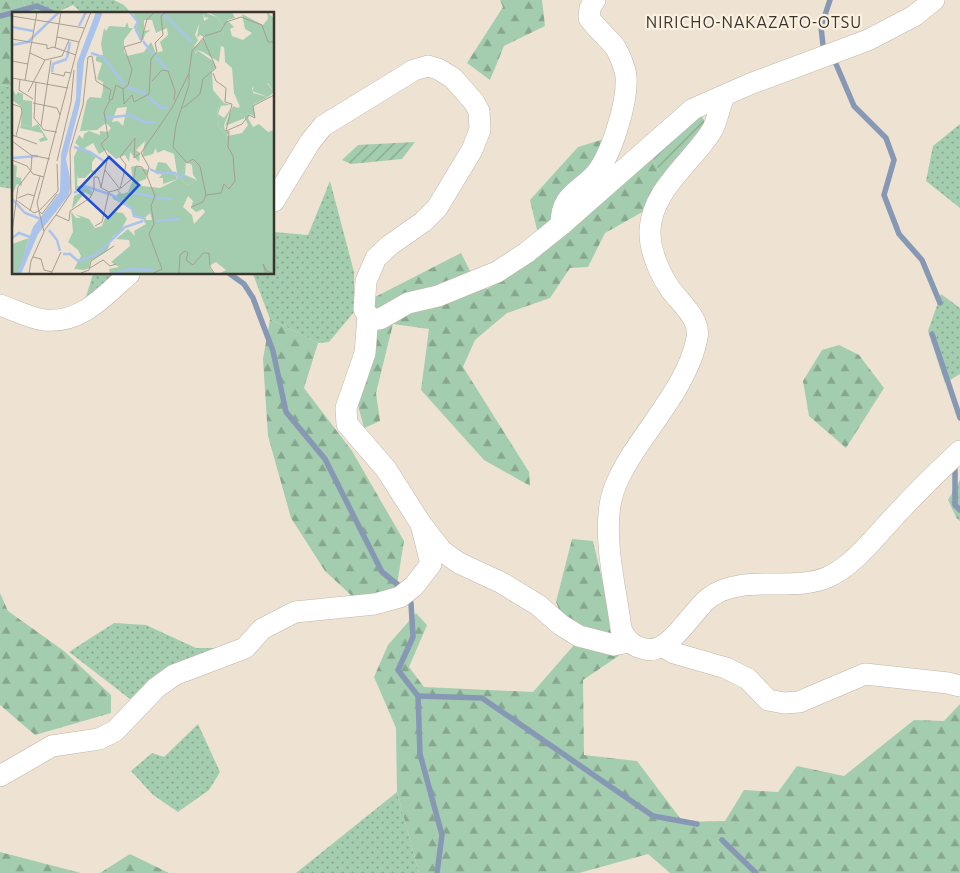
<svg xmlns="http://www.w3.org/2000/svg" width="960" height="873" viewBox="0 0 960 873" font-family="Ubuntu,sans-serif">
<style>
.grass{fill:url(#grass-dots)}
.forest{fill:url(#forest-firs)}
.garden{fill:url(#garden-furrows)}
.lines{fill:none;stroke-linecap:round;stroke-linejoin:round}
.stream{stroke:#8798b4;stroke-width:5.5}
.minor-casing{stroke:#c0b6a7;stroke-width:22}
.minor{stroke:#fff;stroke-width:21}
.labels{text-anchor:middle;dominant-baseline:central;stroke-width:4.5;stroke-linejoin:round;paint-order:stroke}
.quarter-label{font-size:16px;letter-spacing:1px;fill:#39352e;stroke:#fbf1e0}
.inset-river{fill:none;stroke:#a9c3ed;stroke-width:2.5}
.inset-road{fill:none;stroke:#a69d91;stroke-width:1}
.view{fill:#1d4ed8;fill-opacity:0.15;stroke:#1d4ed8;stroke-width:2.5}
.inset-edge{fill:none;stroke:#39352e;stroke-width:2.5}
</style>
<defs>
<pattern id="grass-dots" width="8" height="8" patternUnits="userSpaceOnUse" patternTransform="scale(1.25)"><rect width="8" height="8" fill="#a3cdae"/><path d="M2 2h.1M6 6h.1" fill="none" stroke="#86a78e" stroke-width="1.8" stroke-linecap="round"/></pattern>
<pattern id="forest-firs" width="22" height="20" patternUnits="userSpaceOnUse" patternTransform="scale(1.25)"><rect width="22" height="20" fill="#a3cdae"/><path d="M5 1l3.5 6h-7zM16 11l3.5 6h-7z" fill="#86a78e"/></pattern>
<pattern id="garden-furrows" width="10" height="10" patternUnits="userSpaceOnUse" patternTransform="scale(1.25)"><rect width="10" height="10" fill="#a3cdae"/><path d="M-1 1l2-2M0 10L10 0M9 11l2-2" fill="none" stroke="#86a78e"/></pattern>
</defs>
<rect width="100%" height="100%" fill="#eee3d3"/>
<g class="grass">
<path d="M23 0H114L124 5 132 14H83L73 5C57 13 44 17 26 10Z"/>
<polygon points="0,85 14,88 14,189 0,187"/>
<polygon points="960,124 960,208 926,181 933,146"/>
<polygon points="330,181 354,272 354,312 329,342 318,343 270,319 253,274 274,274 274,232 308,235"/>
<polygon points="93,274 116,274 85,300"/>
<polygon points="941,294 960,308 960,374 945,383 928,331"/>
<polygon points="960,480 960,521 957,519 948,500"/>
<polygon points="114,623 146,625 196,648 215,648 160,672 130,699 69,652"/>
<polygon points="198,724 220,772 209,790 178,812 153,795 131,771 152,753 164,757"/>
<polygon points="397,792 419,873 296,873"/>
</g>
<g class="forest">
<polygon points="0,0 23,0 26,10 35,14 14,14 14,88 0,85"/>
<polygon points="500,0 542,0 545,26 504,46 490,80 467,63 503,7"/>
<polygon points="604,139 608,187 653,159 663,179 646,210 605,233 588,267 570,268 550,298 507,313 475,340 463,367 529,472 530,486 484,460 421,390 429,329 393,324 376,393 380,421 364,428 355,394 375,297 461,253 472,275 487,289 550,248 538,234 530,200 578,147"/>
<polygon points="270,319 318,343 304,388 352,451 404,541 396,591 352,596 325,571 291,518 268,436 263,359"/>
<polygon points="839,345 859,355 884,388 846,448 809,416 803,381 822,350"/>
<polygon points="572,539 593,541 620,655 583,680 584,755 637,761 683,822 725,821 744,790 778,792 797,766 844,776 914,720 944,721 960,704 960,873 670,873 648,854 579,873 419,873 397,792 396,728 374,677 388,645 416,613 427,625 409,667 424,687 533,692 574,645 556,602"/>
<polygon points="0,593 8,611 64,651 111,695 111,713 35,735 0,705"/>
<polygon points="0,852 81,873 0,873"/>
<polygon points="130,854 169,873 100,873"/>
</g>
<g class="garden">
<polygon points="701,114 707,127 663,179 653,159"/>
<polygon points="415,142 402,159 351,164 342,160 358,145"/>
</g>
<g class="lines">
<g class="stream">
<polyline points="0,16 37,6 55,14"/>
<polyline points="823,45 821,27 830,0"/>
<polyline points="836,64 854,106 886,138 894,160 884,195 899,234 922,260 940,303"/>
<polyline points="230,274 244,284 253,298 273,351 286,412 325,459 382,572 403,589"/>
<polyline points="932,334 960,418"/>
<polyline points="955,469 955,505 960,510"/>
<polyline points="408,597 411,603 413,637 398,670 418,696 420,754 442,835 437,873"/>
<polyline points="418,696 482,698 653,816 697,824"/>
<polyline points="722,840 756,873"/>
</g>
<g class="minor-casing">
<g id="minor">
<path d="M724 97C718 109 718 121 711 132 691 163 652 190 650 230 649 249 660 275 671 290 681 304 701 319 697 338 690 378 655 419 633 453 623 469 613 486 610 505 604 545 616 589 621 629 627 641 632 646 645 649 670 655 692 610 710 597 744 573 792 593 828 577 854 565 874 538 893 518 914 495 936 473 960 451"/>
<polyline points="274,201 310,142 323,126 414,70 428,66 438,69 453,78 474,102 479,111 480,130 472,150 437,208 423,222 390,245 376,258 366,281 364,309 368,316 374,319 380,319 408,303 438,296 497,272 526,253 561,225 693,109 750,84 868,40 914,16 934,0"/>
<path d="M561 225C561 197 575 194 593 177 611 158 628 102 626 76 625 68 619 53 615 47 607 37 597 29 589 18L590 8 595 0"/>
<path d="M0 305C14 310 30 318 44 320 81 324 104 296 129 274"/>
<polyline points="368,316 365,353 346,408 347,424 386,469 421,524 442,551 459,563 502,583 538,605 561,625 579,636 614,645 628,642"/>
<polyline points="664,647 674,653 726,668 748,679 768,700 784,703 799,702 865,674 948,683 960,686"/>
<polyline points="0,776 52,746 99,739 115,731 156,688 174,675 245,648 262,629 295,612 375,604 400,597 414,586 431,564 421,524"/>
</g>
</g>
<use href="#minor" class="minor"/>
</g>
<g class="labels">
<g class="quarter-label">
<text x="754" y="22">NIRICHO-NAKAZATO-OTSU</text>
</g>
</g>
<g transform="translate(12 12)">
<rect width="262" height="262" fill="#eee3d3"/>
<path d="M191 0 205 5 211 14 213 36 188 23 185 26 187 12 191 11 193 14 197 6 192 5ZM185 38 201 49 204 55 200 59 183 44ZM255 71 262 80 256 85 240 79 242 75ZM229 93 233 106 213 114 221 94 226 96ZM207 94H219H209L206 102 212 106 219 96 212 113 213 118 217 120 215 124 207 115 205 101ZM9 112 20 115 26 112 36 128 28 130 27 127 32 125 30 121 8 116ZM68 132 76 139 66 151 65 174H73L80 179 79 184 73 180 60 197 62 184 68 181V177L63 178 62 145ZM146 150 154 151 166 167 151 172V166H147L150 162 143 159ZM174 150 173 163 185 168 175 173 169 167Z" fill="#a3cdae"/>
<path d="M121 0H191L192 9 197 6 203 11 195 15 187 12 183 23 186 28 181 36 194 25 202 22 207 25 209 33 207 50 191 40 185 38 183 41 200 59 201 78 212 91 219 93 207 94 205 101 207 115 215 124 230 121 236 113 222 81 220 56 213 50 211 14 205 5 196 0H220L223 6 215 8 222 15 218 17 220 24 231 28 240 21 233 17 230 2 251 13 256 7 255 0 262 6V80L256 71 240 76 241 81 256 85 241 93 243 105 238 102 236 106 241 115 247 112 256 120 262 118V262H207L214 258 204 250 197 254 202 262H98L97 257 107 255 99 250 118 234 117 228 104 227 116 217 123 224 122 219 134 212 131 208H140L138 201 134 205H123L120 197 101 187 100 183 103 185 107 181 103 175 110 182 116 180 121 168 119 155 123 154 136 158 134 167 126 170 130 174 148 176 166 167 162 142 152 138 145 141 144 136 141 142 130 145 133 129 124 138 128 141 127 150 118 140 117 150 113 143 104 147 94 138 87 142 81 131 71 137 63 131 67 123 71 127 72 122 77 119 88 123V119L96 120 99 116 94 111 85 118 68 119 75 88 78 85 89 86 91 78V70L85 67 90 51 84 49V45L91 43 89 32 92 16 94 19 97 14 113 15 115 10 117 16H121L112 28V40L115 44 132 40 139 30 144 41 151 39 148 30 156 23 155 16 144 21 140 8H132V19L139 18 133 22 131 29 123 19 126 11ZM115 95 111 114 106 109 100 110 105 96ZM174 150 180 153 181 163 185 168 175 173 169 167ZM176 184 181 189 179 196 184 200 191 197 193 200 182 212 180 203 171 195ZM0 76 4 83 6 80 11 82V88L20 89V115L9 112 10 95 0 88ZM76 139 90 147 84 145 80 150V158L84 160V163L79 160 73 166H66L63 152ZM0 152 5 154 4 165 9 166 10 174 5 172 1 181ZM59 199 64 206H69L63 202 77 207 83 216 90 214 93 206 102 200 111 201 115 207 108 220 101 224 95 239 78 249 77 256 72 258 62 257 69 244 66 238 56 230 61 220ZM17 226 6 262H0V232Z" fill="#a3cdae" fill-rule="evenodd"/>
<path d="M84 0H91L72 49 68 92 54 147 59 170 57 183 26 222 9 262H5L21 215 48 180 49 142 64 87 65 51Z" fill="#a9c3ed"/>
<path class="inset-river" d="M118 0 126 10 123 15 129 28M150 0 180 30M67 14 74 0M0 15 21 19M131 29 141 42M0 33 16 30 47 0M79 41 91 45 113 73M143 45 156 58M55 46 58 30M40 60 41 52 55 47M115 75 134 82M136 85 148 95 156 96M94 106 118 103 132 110H144M62 135 78 140 93 150M0 146 26 144M138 157 146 161H163L167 165 173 163M118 180 142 185M62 181 73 174 100 183 120 197 122 204 134 207M144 186 160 187M0 187 13 201 29 207M144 209 167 207M37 218 45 228 48 239M0 226 7 221 18 225M51 242H58L66 249 84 243 113 215 131 209M120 257 141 258M101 262 119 257"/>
<path class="inset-road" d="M0 4 72 16M45 25 67 30M0 27 35 33V37L41 35 64 43M43 36 49 0M18 41 33 48 50 44 57 28M0 49 16 52M39 61 52 64 53 60 59 61M201 61 204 69 214 76 213 90 220 92 214 119 230 112 237 103 243 106 241 94 262 83M177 62V73L164 113 161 135 175 151 181 147 188 154 194 183 209 181 212 172 217 177 223 169 221 144 216 135 217 119M0 66 56 76M8 67 7 78 21 87M13 68 25 0M140 69 150 58 156 59 163 79 162 88M24 70 22 106 32 118 45 120M111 77 112 92 120 83 122 90 137 82 139 47 145 40 143 31 151 23 149 4 154 0M16 80 33 48M21 91 45 96 48 103M0 92 9 95 10 100 4 124M171 96 188 82 191 67 204 56 191 26M29 114 39 48M0 123 25 132M0 129 19 143 38 147M0 148 15 154 21 162 32 165M45 149 59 90 62 58M93 158 108 177 114 153 108 145 123 126 122 146 128 141M88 175 97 180 108 177M109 176 122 165 124 154 130 155 134 163M6 186 16 182 23 184M4 188 22 201 27 199 46 179 45 152M179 195 191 190 194 183M18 199 28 164M28 200 30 202 45 182M44 203 59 181 58 138 71 93 76 45 80 44 84 69 99 78 97 87 100 88 104 73 111 77 116 73 120 58 112 35 129 30 135 7 143 0M83 214 90 210 97 180M32 219 44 203 57 209 58 199 78 186 82 178V165H86L89 175 96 144 89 132 96 125 92 100 98 88M0 220 6 175 19 158 20 143M21 245 29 247 32 258 40 260M78 256 91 248 98 254 104 252M69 261 77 258 79 249 102 234M17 262 19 249 32 220 25 191 67 30 79 0M39 262 49 240M140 262 150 257 137 222 142 212 139 194 143 184 135 164 137 155 129 141 160 96 177 61 180 39 193 24 209 19 214 10 229 5 250 13 256 30H263M167 262 168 243 173 239 176 241 174 248 181 253 191 241H197L198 255 203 262M254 262 251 252 255 259 263 262"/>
<path class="view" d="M97 145 127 173 96 206 66 178Z"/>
<rect width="262" height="262" class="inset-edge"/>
</g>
</svg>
